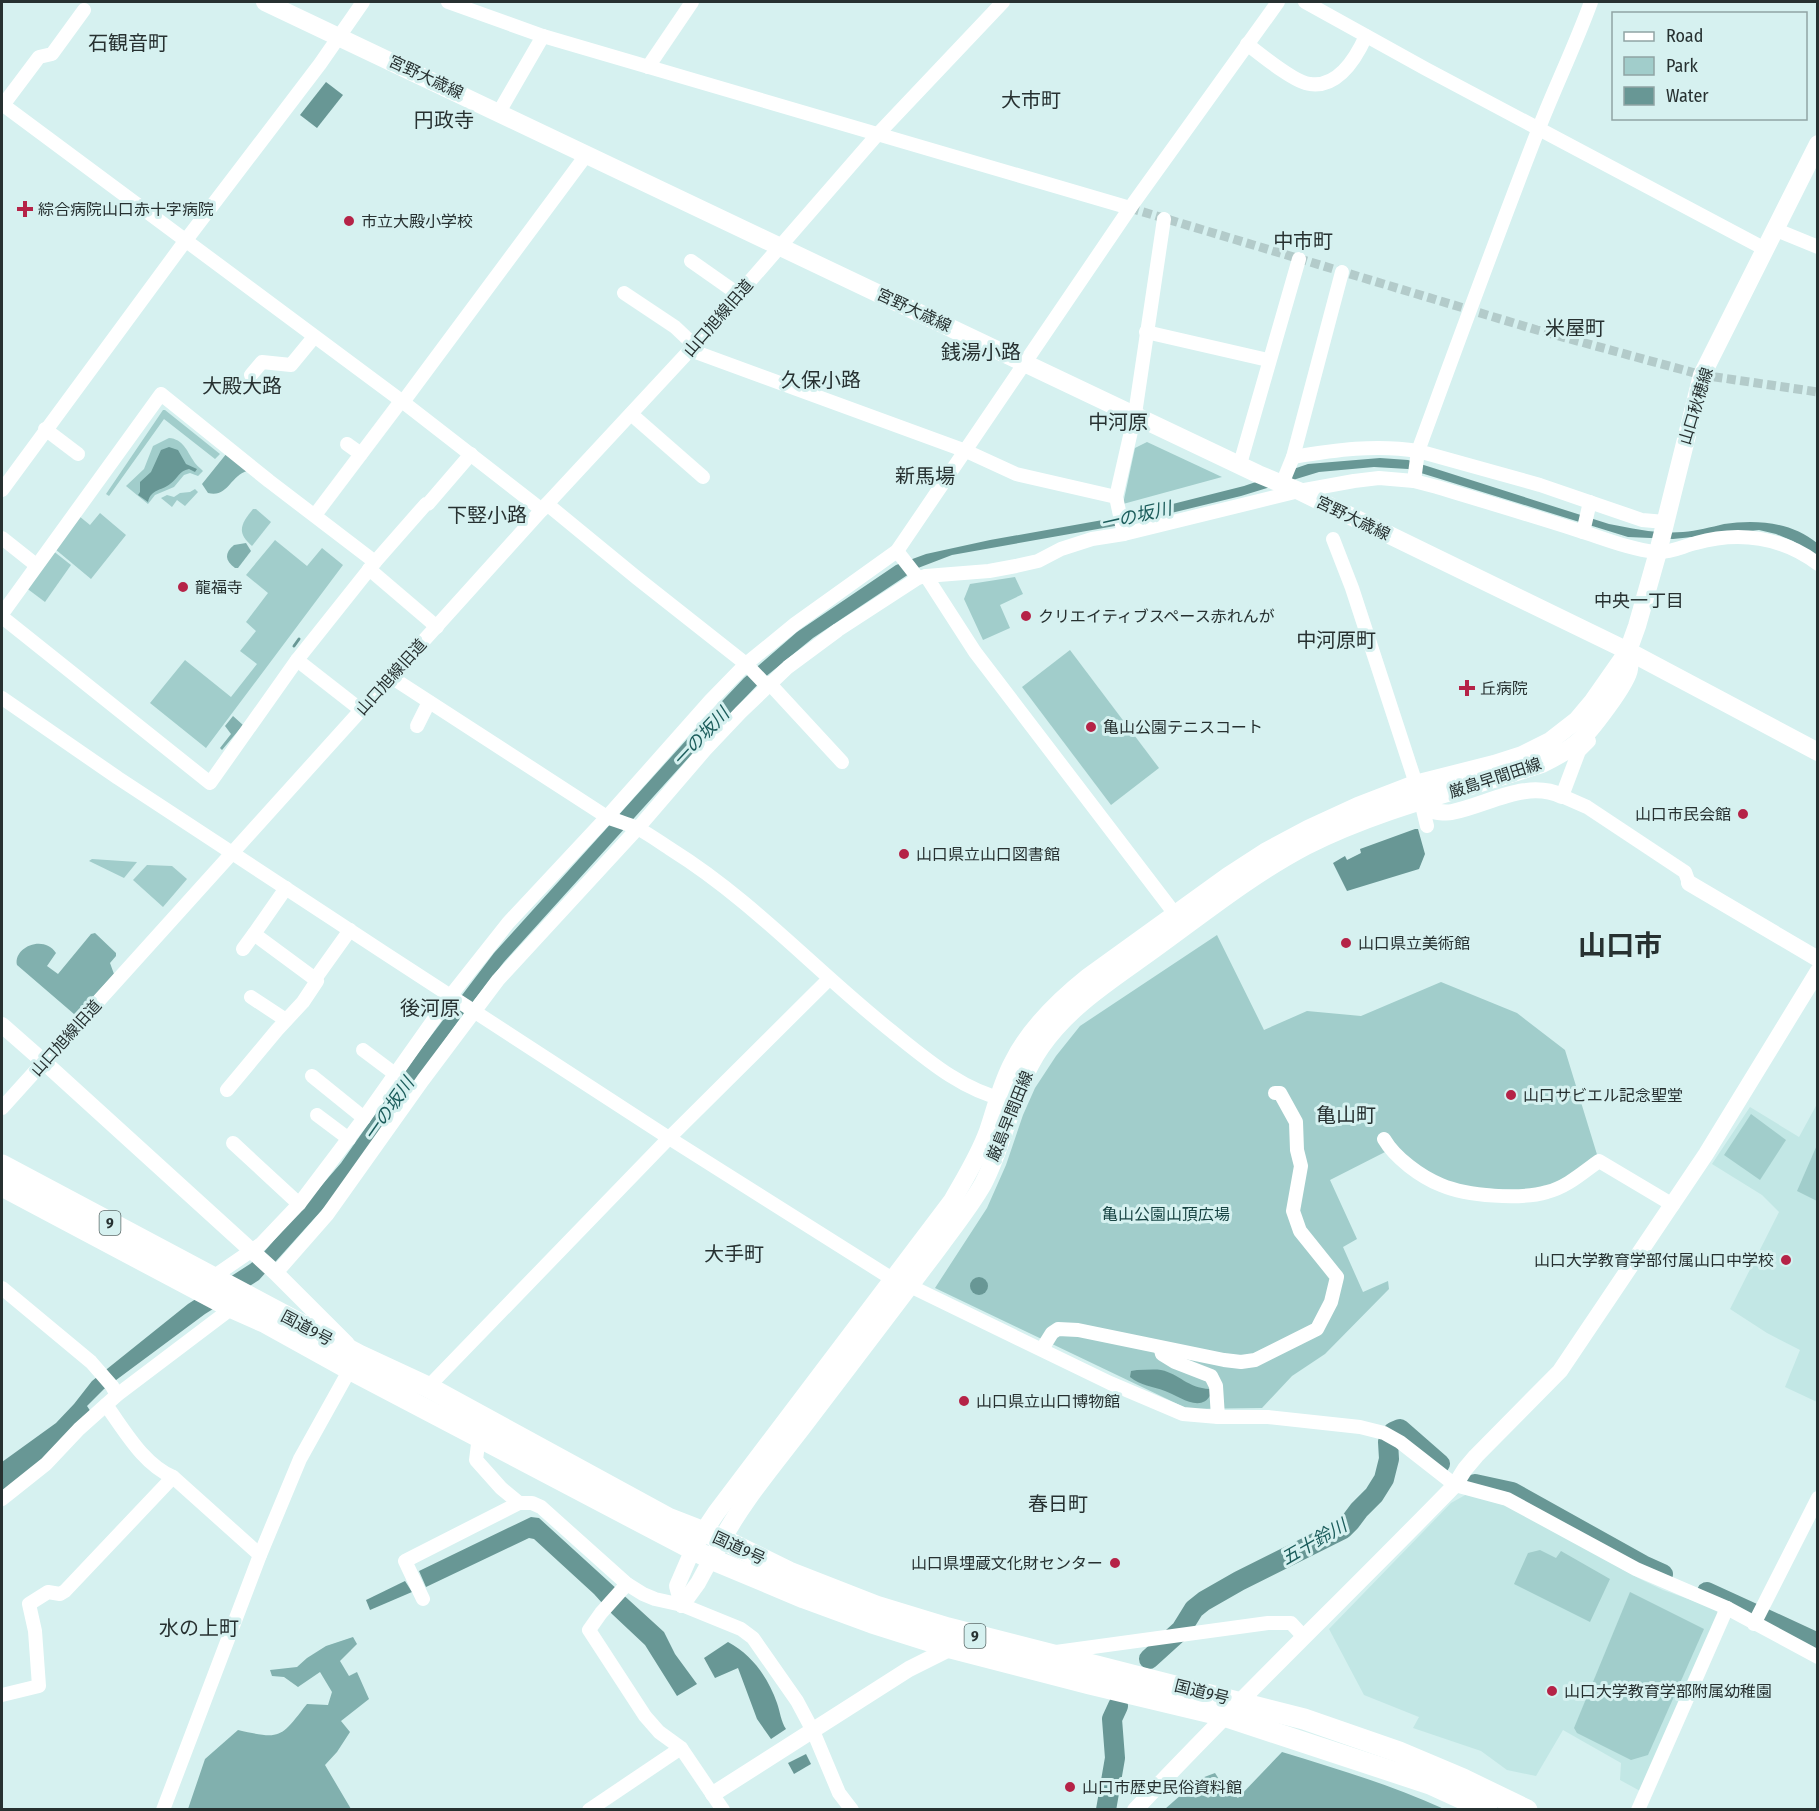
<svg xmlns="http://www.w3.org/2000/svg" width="1819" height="1811" viewBox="0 0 1819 1811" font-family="'Fira Sans Condensed','Noto Sans JP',sans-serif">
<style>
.built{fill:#c2e7e5}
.green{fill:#a1cdcb}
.forest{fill:#81b0ae}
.water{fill:#689795}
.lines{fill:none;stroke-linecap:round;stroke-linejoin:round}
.stream{stroke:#689795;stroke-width:3}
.river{stroke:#689795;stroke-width:20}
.pedestrian-tunnel{stroke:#b3cbca;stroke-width:9;stroke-dasharray:9 4.5;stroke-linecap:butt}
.minor{stroke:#fff;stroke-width:14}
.tertiary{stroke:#fff;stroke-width:16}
.secondary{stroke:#fff;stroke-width:18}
.trunk{stroke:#fff;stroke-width:21}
.poi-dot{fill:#b52347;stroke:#d6f1f0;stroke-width:2}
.labels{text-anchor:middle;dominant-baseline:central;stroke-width:6;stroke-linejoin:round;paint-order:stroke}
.shield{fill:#d6f1f0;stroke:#5c6b6a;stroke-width:1.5}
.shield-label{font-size:15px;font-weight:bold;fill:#273131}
.street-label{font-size:16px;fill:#273131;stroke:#d6f1f0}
.poi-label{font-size:16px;fill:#273131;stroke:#d6f1f0;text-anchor:start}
.park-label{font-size:16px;fill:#194544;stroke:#d6f1f0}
.water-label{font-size:18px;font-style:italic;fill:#1b5c5b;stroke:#d6f1f0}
.neighbourhood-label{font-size:18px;fill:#273131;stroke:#d6f1f0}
.quarter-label{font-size:20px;fill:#273131;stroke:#d6f1f0}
.town-label{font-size:28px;font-weight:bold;fill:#273131;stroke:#d6f1f0}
</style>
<rect width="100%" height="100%" fill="#d6f1f0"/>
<g class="built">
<polygon points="1817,1104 1817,1402 1785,1387 1800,1350 1767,1333 1730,1309 1779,1212 1762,1195 1712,1164 1750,1107 1799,1137"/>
<polygon points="1467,1494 1514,1508 1640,1579 1663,1590 1716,1609 1719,1616 1642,1792 1620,1780 1621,1763 1563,1730 1536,1776 1507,1770 1481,1751 1413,1728 1419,1717 1364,1695 1329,1629 1451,1503"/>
</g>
<g class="green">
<polygon points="163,410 165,410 220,454 215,459 164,419 109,496 106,494"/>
<path d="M169 438C183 439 187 451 193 460 195 464 200 468 203 471L198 476 190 473 184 475 174 487 155 495 148 504 126 486 144 469 153 446Z"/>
<polygon points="1147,442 1222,477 1123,504 1135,448"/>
<polygon points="195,489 198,492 185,506 177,500 172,507 161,498 167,495 174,497 180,493 190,492"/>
<path d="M253 509H256L271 522 252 546C236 532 241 524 253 509Z"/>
<polygon points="100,513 126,535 91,579 55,549 79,516 90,525"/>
<polygon points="275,540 307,566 322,548 343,565 206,748 150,703 185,660 231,697 257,664 240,651 256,631 246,622 268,593 246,575"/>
<polygon points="52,550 71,565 45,602 25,587"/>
<polygon points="1015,577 1023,594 1000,605 1010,628 983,640 964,599 970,584"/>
<polygon points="1070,650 1159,768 1111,805 1022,687"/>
<polygon points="92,859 137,862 124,878 89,861"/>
<polygon points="147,865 172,866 187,879 163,907 133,880"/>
<polygon points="1217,935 1264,1030 1307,1011 1361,1016 1441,982 1517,1013 1565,1050 1599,1161 1546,1192 1442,1186 1389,1150 1330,1180 1357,1239 1343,1247 1363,1292 1388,1281 1389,1289 1325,1354 1292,1376 1262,1408 1188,1409 935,1288 987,1208 1006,1165 1023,1115 1035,1088 1056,1056 1080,1026"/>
<polygon points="1751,1114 1786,1140 1760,1180 1724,1155"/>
<polygon points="1817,1145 1817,1201 1797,1191"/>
<polygon points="1540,1550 1556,1558 1561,1551 1610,1579 1590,1622 1514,1584 1528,1553"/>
<polygon points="1630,1592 1704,1629 1648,1755 1631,1760 1577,1733 1574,1728"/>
</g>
<g class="forest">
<path d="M227 453 247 471C230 476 228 498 208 493L202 484Z"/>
<path d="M246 543 251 551 238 568H235C225 561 224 553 234 545Z"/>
<polygon points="233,716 243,725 222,750 220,748 231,734 225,726"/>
<path d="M95 933 116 953V956L110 963 114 974 78 1013 74 1014 17 965C13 947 44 934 56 953L47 966 58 974 91 934Z"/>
<path d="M353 1637 357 1644 340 1661 349 1676 357 1672 369 1699 341 1721 350 1732 337 1752 325 1765 351 1809H188L205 1759 238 1730C282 1740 280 1738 307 1704L328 1705 332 1692 320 1672 298 1687 284 1677 272 1676 270 1670 297 1667 307 1658 326 1646Z"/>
<path d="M1282 1752C1337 1769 1392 1785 1444 1809H1165L1199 1779 1215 1773 1226 1790 1238 1798Z"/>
</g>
<g class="water">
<polygon points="326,82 343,95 317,128 300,115"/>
<path d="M169 447 178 450 186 464 197 469 195 472 189 469C179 471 178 478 170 484 161 491 151 489 148 502L138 495 140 492V482L151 472 161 450Z"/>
<path d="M1380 458 1408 460 1609 524C1634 529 1658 534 1683 532 1697 531 1711 527 1724 524 1756 519 1792 522 1817 543V556L1793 541 1776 534 1759 530 1673 539 1628 537 1408 469 1374 467 1319 472 1241 496 1126 524 952 555 918 568 813 638 764 678 701 744 504 962 464 1013 330 1201 259 1280 205 1314 104 1389 87 1406 91 1412 45 1458 2 1492V1462L56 1423 74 1404 92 1381 188 1304 250 1264 263 1253 341 1163 418 1053 494 953 708 716 744 678 797 632 896 565 926 554 990 540 1125 516 1244 486 1308 464Z"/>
<polygon points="1415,829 1418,829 1425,854 1419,869 1347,891 1333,863 1345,856 1347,860 1361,853 1360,849"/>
<circle cx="979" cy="1286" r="9"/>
<path d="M1137 1370C1145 1370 1154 1369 1161 1370 1180 1374 1187 1388 1210 1389L1211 1394C1201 1414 1179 1396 1165 1391 1152 1386 1141 1386 1130 1377L1131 1371Z"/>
<polygon points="531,1517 539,1518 664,1632 675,1654 697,1684 677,1696 645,1645 612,1614 594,1594 534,1539 529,1538 426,1587 419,1571"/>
<polygon points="405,1581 412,1592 370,1610 366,1600"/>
<path d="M728 1642C752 1655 768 1677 777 1703 780 1711 781 1722 786 1729L771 1739 757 1719 738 1668 715 1678 704 1658Z"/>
<polygon points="806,1754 811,1764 794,1774 788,1763"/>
</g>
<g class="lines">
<polyline class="stream" points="294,646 299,639"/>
<g class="river">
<polyline points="1475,1484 1512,1492 1643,1565 1663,1574"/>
<polyline points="1707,1592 1818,1643"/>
<polyline points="1149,1659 1181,1630 1194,1609 1204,1601 1239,1581 1343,1529 1350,1522 1359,1510 1374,1495 1384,1479 1389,1459 1388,1442 1393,1432 1400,1429 1440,1464"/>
<polyline points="1106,1810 1115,1758 1112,1719 1118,1706"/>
</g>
<polyline class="pedestrian-tunnel" points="1130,208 1537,330 1702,375 1818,392"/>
<g class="minor">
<polyline points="448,2 543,36 1130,208"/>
<polyline points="1305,2 1426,69 1765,249"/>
<path d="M1247 44C1260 54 1295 83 1310 84 1338 88 1356 58 1366 36"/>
<polyline points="648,67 692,2"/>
<polyline points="2,104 403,402 542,510"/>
<polyline points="3,105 39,57 52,54 84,10"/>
<polyline points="499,112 543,36"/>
<polyline points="1774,229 1818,247"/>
<polyline points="691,261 738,294"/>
<polyline points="624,293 675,327 694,345"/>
<polyline points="1146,332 1268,360"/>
<polyline points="690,350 966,451 1016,474 1116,497"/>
<polyline points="251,375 262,362 291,365 314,337"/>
<polyline points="403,402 587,154"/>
<polyline points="631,414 703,477"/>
<polyline points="45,429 78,454"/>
<polyline points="347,444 361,454"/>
<path d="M1293 457C1335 450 1376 444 1418 451L1540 485 1642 520 1665 522"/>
<polyline points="1240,464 1299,259"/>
<path d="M1414 481 1418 451C1457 345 1496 238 1537 133 1554 89 1575 46 1591 2"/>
<polyline points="1282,484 1293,457 1342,272"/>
<polyline points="2,490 186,240 320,64 363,2"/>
<polyline points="547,504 637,578 746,664 767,686"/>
<polyline points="315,515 401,401"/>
<polyline points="1583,532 1590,502"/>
<polyline points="1124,534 1116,497 1135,414 1164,219"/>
<polyline points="2,538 36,565"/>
<polyline points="1333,539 1352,588 1419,793 1427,826"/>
<polyline points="897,551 918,578"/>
<polyline points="369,569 437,627"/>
<polyline points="926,576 975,652 1175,914"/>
<polyline points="2,614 161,394 269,481 375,562"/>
<polyline points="2,617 210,783 297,660 375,562 426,504 428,504 471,454"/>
<polyline points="297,660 361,710"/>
<path d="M391 677 607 817C617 821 628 824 637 828 649 834 661 843 672 850 752 900 816 971 890 1030 925 1058 961 1090 1006 1100"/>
<polyline points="769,683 842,762"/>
<polyline points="2,698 118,778 386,954 669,1138 894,1280 910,1286 1110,1383 1183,1414 1218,1417 1268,1417 1360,1427 1384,1433 1400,1442 1455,1485 1507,1499 1636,1569 1727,1608 1818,1657"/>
<polyline points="417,726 429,702"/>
<polyline points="1589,741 1579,751 1562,796 1587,807 1685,872 1689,883"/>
<polyline points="286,888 254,934 315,979 350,930"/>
<polyline points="243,949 254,934"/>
<polyline points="251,997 286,1020"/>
<polyline points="363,1050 395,1074"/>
<polyline points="312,1076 364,1118"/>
<polyline points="227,1090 277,1030 303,1002 317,981 315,979"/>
<polyline points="2,1108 547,504 690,350 877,135 1003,2"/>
<polyline points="317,1115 349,1139"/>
<path d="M1384 1139C1395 1158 1421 1177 1441 1185 1467 1196 1520 1200 1547 1192 1567 1187 1582 1173 1599 1161L1673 1205"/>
<polyline points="233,1143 299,1204"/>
<path d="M276 1273 327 1215 423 1080 498 980 638 828 705 750 741 712 788 667 838 630 918 578 926 576 989 571 1016 566 1038 561 1061 549 1092 539 1124 534 1299 491 1354 481 1379 478 1414 481 1437 487C1483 501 1530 515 1577 530 1603 538 1629 549 1656 552 1671 553 1683 546 1696 543 1739 531 1783 537 1818 564"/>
<polyline points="213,1277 261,1244 299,1204 364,1118 451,995 508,923 607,817 710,701 746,664 795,624 897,551 1130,208 1278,2"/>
<polyline points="2,1288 91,1362 112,1386 117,1395"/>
<polyline points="1042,1349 1052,1333 1058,1329 1078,1330 1224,1360 1241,1362 1255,1360 1317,1329 1331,1302 1337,1277 1300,1231 1293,1211 1301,1166 1297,1150 1296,1122 1280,1093 1275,1093"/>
<polyline points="1161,1350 1162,1354 1175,1362 1211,1376 1216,1386 1218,1417"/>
<polyline points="428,1387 669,1138 829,979"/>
<path d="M106 1405C125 1431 143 1464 173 1477L260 1555"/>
<polyline points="479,1436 476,1460 501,1488 519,1503"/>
<polyline points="2,1499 46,1464 79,1429 117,1395 232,1308"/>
<polyline points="627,1584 601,1613 589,1630 645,1716 659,1732 681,1748 723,1810"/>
<polyline points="423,1599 405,1561 519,1503 532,1503 541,1507 627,1584 643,1594 655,1599 682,1605 741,1629 753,1638 797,1701 813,1731 839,1793 852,1810"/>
<polyline points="1754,1624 1818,1498"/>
<polyline points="1056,1652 1268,1623 1291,1623 1304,1637"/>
<polyline points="2,1695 39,1686 35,1631 29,1604 48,1592 60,1594 65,1591 173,1477"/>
<polyline points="163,1810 260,1555 300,1459 354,1362"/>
<polyline points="589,1810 681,1748"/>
<polyline points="1638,1810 1727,1608"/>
</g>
<g class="tertiary">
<path d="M1424 809C1433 811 1443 814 1452 812 1488 805 1526 779 1562 796"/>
<polyline points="1689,883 1818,959"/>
<polyline points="2,1025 44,1062 276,1273 347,1344"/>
<polyline points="682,1605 677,1586 693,1549"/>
<polyline points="682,1605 698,1583 711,1559"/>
<polyline points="713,1794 909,1669 951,1648"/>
<path d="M1135 1810C1239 1699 1349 1594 1455 1485L1465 1469 1476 1456 1560 1371 1706 1154 1818 971"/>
</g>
<g class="secondary">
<polyline points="265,2 1258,474 1299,491 1628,651 1818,752"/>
<path d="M696 1543 716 1513 952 1201C965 1178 979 1156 988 1131 996 1108 1001 1084 1013 1062 1030 1028 1058 1001 1088 977L1228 876 1265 852 1308 829 1358 806 1415 784 1494 764 1522 755 1550 741 1577 720 1593 701 1628 651 1637 626 1658 552 1702 375 1818 144"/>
<path d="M716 1551C738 1507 771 1468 801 1429 848 1367 895 1306 942 1243 956 1224 971 1205 983 1184 1006 1140 1012 1089 1041 1047 1069 1006 1113 979 1153 950 1203 914 1251 875 1306 846 1381 808 1463 790 1542 764 1554 758 1568 751 1578 742 1589 733 1628 682 1629 669 1630 664 1629 657 1628 651"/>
</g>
<g class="trunk">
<polyline points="2,1165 359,1355 428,1387 668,1518 722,1539 789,1572 876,1606 948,1628 1304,1719 1399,1752 1463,1779 1527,1810"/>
<polyline points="2,1186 232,1308 266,1323 349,1369 711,1559 804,1598 872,1623 951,1648 1090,1684 1224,1716 1430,1784 1487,1810"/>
</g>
</g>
<g class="poi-dot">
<path d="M22 200h6v6h6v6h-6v6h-6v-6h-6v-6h6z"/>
<circle cx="349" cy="221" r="6"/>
<circle cx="183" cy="587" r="6"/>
<circle cx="1026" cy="616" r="6"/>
<path d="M1464 679h6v6h6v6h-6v6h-6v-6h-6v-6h6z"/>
<circle cx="1091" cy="727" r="6"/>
<circle cx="1743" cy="814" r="6"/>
<circle cx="904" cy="854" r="6"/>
<circle cx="1346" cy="943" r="6"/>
<circle cx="1511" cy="1095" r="6"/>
<circle cx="1786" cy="1260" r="6"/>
<circle cx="964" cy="1401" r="6"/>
<circle cx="1115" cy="1563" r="6"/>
<circle cx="1552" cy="1691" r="6"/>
<circle cx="1070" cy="1787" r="6"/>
</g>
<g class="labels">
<g class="shield">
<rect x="99.5" y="1211" width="21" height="24" rx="4.5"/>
<rect x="964.5" y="1624" width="21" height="24" rx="4.5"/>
</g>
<g class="shield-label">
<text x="110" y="1223">9</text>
<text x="975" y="1636">9</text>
</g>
<g class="street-label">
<text transform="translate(426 77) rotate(25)">宮野大歳線</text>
<text transform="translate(914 310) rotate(25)">宮野大歳線</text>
<text transform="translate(718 318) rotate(-49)">山口旭線旧道</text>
<text transform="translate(1696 406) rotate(-73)">山口秋穂線</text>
<text transform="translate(1353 518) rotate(26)">宮野大歳線</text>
<text transform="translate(391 677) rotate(-48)">山口旭線旧道</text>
<text transform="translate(1495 778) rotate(-18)">厳島早間田線</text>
<text transform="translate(66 1038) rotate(-48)">山口旭線旧道</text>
<text transform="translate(1010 1116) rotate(-68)">厳島早間田線</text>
<text transform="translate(307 1328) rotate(28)">国道9号</text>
<text transform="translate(739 1548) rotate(25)">国道9号</text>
<text transform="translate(1202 1692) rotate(14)">国道9号</text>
</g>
<g class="poi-label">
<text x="38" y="209">綜合病院山口赤十字病院</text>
<text x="361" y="221">市立大殿小学校</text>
<text x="195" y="587">龍福寺</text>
<text x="1038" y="616">クリエイティブスペース赤れんが</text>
<text x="1480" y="688">丘病院</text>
<text x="1103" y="727">亀山公園テニスコート</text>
<text x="1731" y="814" text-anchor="end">山口市民会館</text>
<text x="916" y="854">山口県立山口図書館</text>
<text x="1358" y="943">山口県立美術館</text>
<text x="1523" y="1095">山口サビエル記念聖堂</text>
<text x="1774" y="1260" text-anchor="end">山口大学教育学部付属山口中学校</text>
<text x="976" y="1401">山口県立山口博物館</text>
<text x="1103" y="1563" text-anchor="end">山口県埋蔵文化財センター</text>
<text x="1564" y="1691">山口大学教育学部附属幼稚園</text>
<text x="1082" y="1787">山口市歴史民俗資料館</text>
</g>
<g class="park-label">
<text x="1166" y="1214">亀山公園山頂広場</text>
</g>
<g class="water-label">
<text transform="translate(1136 516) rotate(-13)">一の坂川</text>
<text transform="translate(701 737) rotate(-47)">一の坂川</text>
<text transform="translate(389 1109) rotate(-55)">一の坂川</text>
<text transform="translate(1314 1542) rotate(-30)">五十鈴川</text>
</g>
<g class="neighbourhood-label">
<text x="1639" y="601">中央一丁目</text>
</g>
<g class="quarter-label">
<text x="128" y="43">石観音町</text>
<text x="1031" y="100">大市町</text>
<text x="444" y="120">円政寺</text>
<text x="1303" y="241">中市町</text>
<text x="1575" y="328">米屋町</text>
<text x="981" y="352">銭湯小路</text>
<text x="821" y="380">久保小路</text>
<text x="242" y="386">大殿大路</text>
<text x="1118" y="422">中河原</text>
<text x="925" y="476">新馬場</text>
<text x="487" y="515">下竪小路</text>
<text x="1336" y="640">中河原町</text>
<text x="430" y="1008">後河原</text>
<text x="1346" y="1115">亀山町</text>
<text x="734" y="1254">大手町</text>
<text x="1058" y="1504">春日町</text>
<text x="199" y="1628">水の上町</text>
</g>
<g class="town-label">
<text x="1620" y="945">山口市</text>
</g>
</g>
<rect width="1819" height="1811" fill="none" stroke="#273131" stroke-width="6"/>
<rect x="1612" y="12" width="195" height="108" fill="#d6f1f0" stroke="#90a4a4" stroke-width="1.5"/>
<rect x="1624" y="32" width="30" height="9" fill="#ffffff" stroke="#90a4a4" stroke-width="1.5"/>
<text x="1666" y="42" font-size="18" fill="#273131">Road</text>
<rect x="1624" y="57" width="30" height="18" fill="#a1cdcb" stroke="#90a4a4" stroke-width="1.5"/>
<text x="1666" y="72" font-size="18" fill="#273131">Park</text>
<rect x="1624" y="87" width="30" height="18" fill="#689795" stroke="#90a4a4" stroke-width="1.5"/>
<text x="1666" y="102" font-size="18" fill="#273131">Water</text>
</svg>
